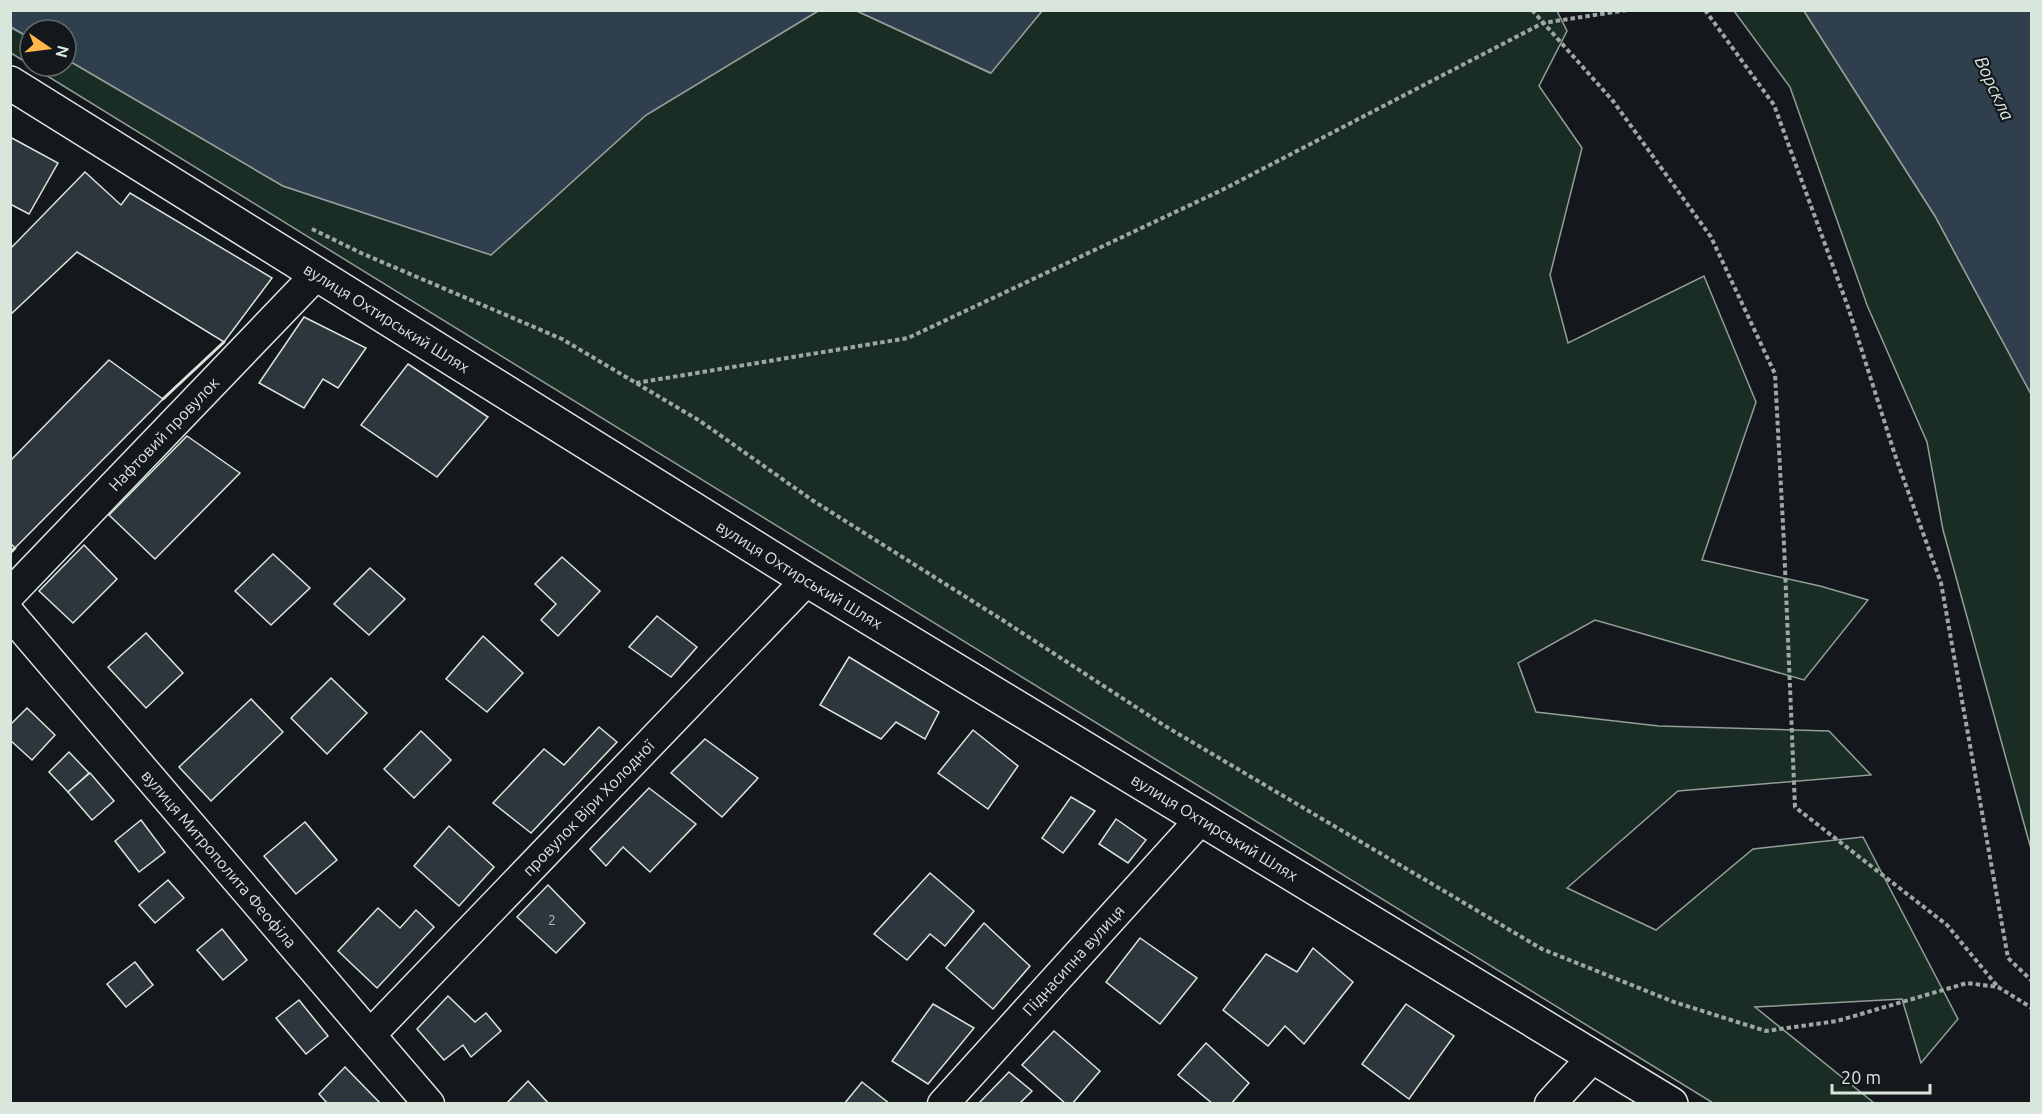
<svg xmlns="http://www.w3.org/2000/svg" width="2042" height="1114" viewBox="0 0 2042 1114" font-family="Ubuntu,sans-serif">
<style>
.green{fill:#1a2d24;stroke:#939e99;stroke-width:1.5}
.water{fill:#2f3f4d;stroke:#939e99;stroke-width:1.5}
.building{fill:#2c363c;stroke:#d8e6dc;stroke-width:1.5}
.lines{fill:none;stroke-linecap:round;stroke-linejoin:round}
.street-casing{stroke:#d8e6dc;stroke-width:33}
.secondary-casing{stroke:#d8e6dc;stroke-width:36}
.path{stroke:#9da8a2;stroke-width:4;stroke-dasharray:4.5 3;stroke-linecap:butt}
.street{stroke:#14181c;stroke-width:30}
.secondary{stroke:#14181c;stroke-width:33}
.wall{stroke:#d8e6dc;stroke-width:3}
.labels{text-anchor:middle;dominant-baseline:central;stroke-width:4.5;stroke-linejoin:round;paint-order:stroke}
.number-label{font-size:14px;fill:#adbab4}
.street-label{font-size:16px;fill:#d8e6dc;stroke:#14181c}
.water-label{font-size:18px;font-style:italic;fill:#d8e6dc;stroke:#14181c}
</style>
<rect width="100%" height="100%" fill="#14181c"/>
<g class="green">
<polygon points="818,11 857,11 990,73 1042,11 1557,11 1567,31 1539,86 1582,148 1550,275 1568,343 1704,276 1756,402 1702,560 1820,586 1868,600 1804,680 1595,620 1518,663 1536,712 1659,726 1829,731 1871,775 1678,791 1567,888 1656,930 1753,849 1863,837 1958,1019 1921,1063 1902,999 1755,1007 1874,1103 1713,1103 31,66 66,66 66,59 283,186 491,255 646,115"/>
<polygon points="1734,11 1804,11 1935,216 2031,394 2031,849 1943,530 1927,442 1867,305 1790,87"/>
<polygon points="10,27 30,38 30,65 11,53"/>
</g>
<g class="water">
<polygon points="11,10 818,10 818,11 646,115 491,255 283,186 66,59 66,30 30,30 30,38 11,27"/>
<polygon points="857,11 1042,11 991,73"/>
<polygon points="1804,11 2031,11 2031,394 1935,216"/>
</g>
<g class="building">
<polygon points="10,137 58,163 29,214 10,204"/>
<polygon points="85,172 121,205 130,193 272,278 224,342 77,252 10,315 10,249"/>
<polygon points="304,317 366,348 338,388 323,379 304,408 259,383"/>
<polygon points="109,360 163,399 15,548 10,543 10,461"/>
<polygon points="408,364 488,417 437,477 361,425"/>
<polygon points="187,436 240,473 155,559 109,515"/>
<polygon points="84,545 117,579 73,623 39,591"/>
<polygon points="273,554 310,588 271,625 235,591"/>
<polygon points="562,557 600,591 558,636 541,620 556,604 535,584"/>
<polygon points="370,568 405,599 369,635 334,604"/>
<polygon points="657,616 697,647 671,677 629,647"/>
<polygon points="146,633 183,673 146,708 108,667"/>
<polygon points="483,636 523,673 487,712 446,679"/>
<polygon points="849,657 939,712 925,739 896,722 881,739 820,705"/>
<polygon points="331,678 367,713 327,754 291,718"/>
<polygon points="251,699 283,732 211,801 179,767"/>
<polygon points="27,708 55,735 32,760 10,740 10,725"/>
<polygon points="599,727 617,742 531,833 493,803 544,749 564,765"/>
<polygon points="973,730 1018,766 988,809 938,773"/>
<polygon points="421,731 451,760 414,798 384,769"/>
<polygon points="705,739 758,778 722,817 671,773"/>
<polygon points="69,752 89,773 68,792 49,772"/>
<polygon points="90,773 114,801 92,820 68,792"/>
<polygon points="649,788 696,824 650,872 623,847 606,866 590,849"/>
<polygon points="1071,797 1095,811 1063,853 1042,838"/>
<polygon points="1116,819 1146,840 1128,863 1099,844"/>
<polygon points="141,820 165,852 139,872 115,841"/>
<polygon points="305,822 337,860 296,894 264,856"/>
<polygon points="449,826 494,867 459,906 414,866"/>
<polygon points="930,873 974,911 945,946 930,934 907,960 874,934"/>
<polygon points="168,880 184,898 155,923 139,905"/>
<polygon points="548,885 585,923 556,953 517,917"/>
<polygon points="378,908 400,928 416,910 434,927 377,988 338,951"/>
<polygon points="984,923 1030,966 993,1009 946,968"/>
<polygon points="222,929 247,960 223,980 197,950"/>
<polygon points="1140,938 1197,978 1160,1024 1106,982"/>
<polygon points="1313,948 1353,982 1304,1044 1285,1026 1268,1046 1223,1010 1266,954 1297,972"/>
<polygon points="135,962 153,985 126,1007 107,984"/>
<polygon points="448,996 475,1022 486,1013 501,1031 471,1057 463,1045 444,1060 417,1029"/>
<polygon points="299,1000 328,1036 306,1054 276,1018"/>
<polygon points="933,1004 974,1028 928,1084 892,1061"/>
<polygon points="1406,1004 1454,1036 1409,1099 1362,1064"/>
<polygon points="1054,1031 1100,1071 1072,1104 1066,1104 1022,1065"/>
<polygon points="1206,1043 1249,1083 1231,1104 1213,1104 1178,1075"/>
<polygon points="345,1067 381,1104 328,1104 319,1094"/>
<polygon points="1009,1072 1032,1091 1019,1104 978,1104"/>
<polygon points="528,1081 549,1104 506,1104"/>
<polygon points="862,1082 890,1104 844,1104"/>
</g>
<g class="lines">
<g class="street-casing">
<g id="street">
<path id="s1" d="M10 594 317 274"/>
<path id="s2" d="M10 614 429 1104"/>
<path id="s3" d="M370 1035 807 580"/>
<path id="s4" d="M943 1104 1202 818"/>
<polyline points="1550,1104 1594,1056"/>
</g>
</g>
<g class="secondary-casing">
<g id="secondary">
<path id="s5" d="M10 83 807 580 1671 1104"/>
</g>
</g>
<g class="path">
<polyline points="1532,10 1613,101 1711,237 1775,374 1784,544 1795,807 1947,925 1998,987"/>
<polyline points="1705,10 1774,105 1848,307 1895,455 1941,583 2008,958 2032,981"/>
<polyline points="312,229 361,253 562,339 700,421 812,500 1004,621 1165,726 1542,949 1674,1002 1766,1031 1837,1021 1967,983 1998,987 2032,1008"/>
<polyline points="636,383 908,338 1222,190 1543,23 1627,10"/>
</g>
<use href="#street" class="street"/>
<use href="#secondary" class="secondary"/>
<g class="wall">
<polyline points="163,399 224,342"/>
<polyline points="10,553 15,548"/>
</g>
</g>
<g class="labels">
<g class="number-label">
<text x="552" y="920">2</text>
</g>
<g class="street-label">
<text stroke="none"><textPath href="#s5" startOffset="444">вулиця Охтирський Шлях</textPath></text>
<text stroke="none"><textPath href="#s1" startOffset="222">Нафтовий провулок</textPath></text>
<text stroke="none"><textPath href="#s5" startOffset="930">вулиця Охтирський Шлях</textPath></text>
<text stroke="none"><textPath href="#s3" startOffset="315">провулок Віри Холодної</textPath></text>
<text stroke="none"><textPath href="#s5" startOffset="1416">вулиця Охтирський Шлях</textPath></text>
<text stroke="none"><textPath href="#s2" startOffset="322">вулиця Митрополита Феофіла</textPath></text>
<text stroke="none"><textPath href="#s4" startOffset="194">Піднасипна вулиця</textPath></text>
</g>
<g class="water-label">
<text transform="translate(1995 88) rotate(65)">Ворскла</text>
</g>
</g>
<rect width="2042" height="1114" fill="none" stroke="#d8e6dc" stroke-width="24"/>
<g transform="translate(48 48) rotate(104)"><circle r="28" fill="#14181c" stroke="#626a69" stroke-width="1.5"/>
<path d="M0-4.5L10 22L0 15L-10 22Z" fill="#ffb74d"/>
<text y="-9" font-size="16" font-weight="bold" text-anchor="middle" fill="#d8e6dc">N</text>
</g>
<path d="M1832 1084v9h98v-9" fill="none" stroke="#d8e6dc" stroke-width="3"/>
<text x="1841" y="1084" font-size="18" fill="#d8e6dc" stroke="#14181c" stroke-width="4.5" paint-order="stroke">20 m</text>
</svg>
